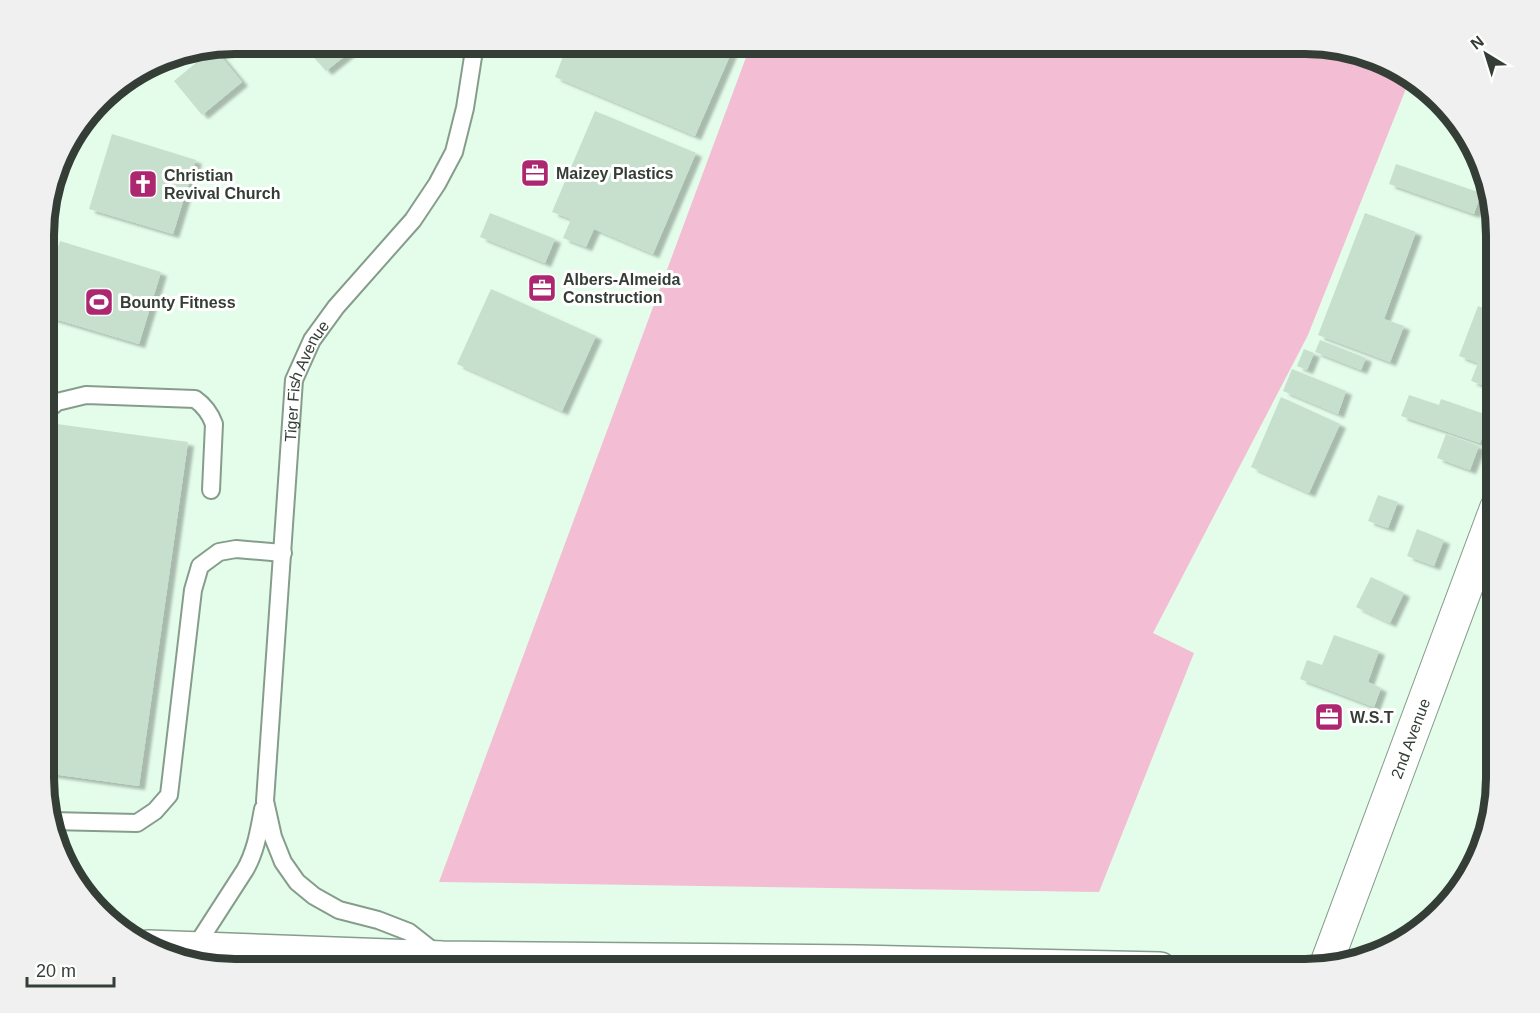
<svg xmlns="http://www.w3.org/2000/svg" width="1540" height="1013" viewBox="0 0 1540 1013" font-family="Helvetica,sans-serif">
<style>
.green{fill:#f3bed3}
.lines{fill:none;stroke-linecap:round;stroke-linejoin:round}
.stream{stroke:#d095ad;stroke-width:9}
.building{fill:#c7e0ce;filter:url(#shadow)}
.lane-casing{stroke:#869d8c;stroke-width:20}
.street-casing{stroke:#869d8c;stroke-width:34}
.secondary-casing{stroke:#869d8c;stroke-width:36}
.lane{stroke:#fff;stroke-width:16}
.street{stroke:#fff;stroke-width:32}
.secondary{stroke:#fff;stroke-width:33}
.labels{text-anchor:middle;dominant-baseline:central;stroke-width:6;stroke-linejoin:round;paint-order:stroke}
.poi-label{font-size:16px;font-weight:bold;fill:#343e36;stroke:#fff;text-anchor:start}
.street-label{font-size:16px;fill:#343e36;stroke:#fff}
.rim{fill:none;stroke:#343e36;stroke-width:8}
</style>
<defs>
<filter id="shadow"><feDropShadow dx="6" dy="4" stdDeviation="1.5" flood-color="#0004"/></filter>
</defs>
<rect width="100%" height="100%" fill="#e4fdea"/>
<polygon class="green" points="751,44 1305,44 1366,54 1411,76 1308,335 1153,633 1194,653 1099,892 439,882"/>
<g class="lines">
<polyline class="stream" points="55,179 69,142"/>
</g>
<g class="building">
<polygon points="302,44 360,44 326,71"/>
<polygon points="577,44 586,44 594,47 595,44 735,44 695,136 555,77 564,54 571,57"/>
<polygon points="214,48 242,82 202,115 174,81"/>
<polygon points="595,111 696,153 653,254 594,229 586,247 563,238 571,219 552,212"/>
<polygon points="112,134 196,160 173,234 89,209"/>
<polygon points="1396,164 1481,193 1474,214 1389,184"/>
<polygon points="490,213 555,239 545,263 480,237"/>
<polygon points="1365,213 1416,232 1384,319 1404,326 1390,362 1318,335"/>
<polygon points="60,241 161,272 139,344 45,316 45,288"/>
<polygon points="491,289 596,336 562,411 457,364"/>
<polygon points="1478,306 1496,313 1496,390 1471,381 1478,363 1459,356"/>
<polygon points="1320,340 1366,358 1361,370 1315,352"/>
<polygon points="1304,349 1314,353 1307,370 1297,366"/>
<polygon points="1292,369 1346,391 1338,414 1283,391"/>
<polygon points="1409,395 1439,405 1441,399 1490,416 1480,443 1401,416"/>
<polygon points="1281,397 1340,424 1309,493 1251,467"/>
<polygon points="57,424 188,442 139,786 45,773 45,507"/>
<polygon points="1446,434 1479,446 1470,470 1437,458"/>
<polygon points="1378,495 1398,502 1388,528 1368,521"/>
<polygon points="1417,529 1444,540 1434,566 1407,556"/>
<polygon points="1371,577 1404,593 1390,623 1356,607"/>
<polygon points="1334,635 1379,651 1368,682 1381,688 1374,707 1300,679 1307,660 1322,665"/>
</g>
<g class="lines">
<g class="lane-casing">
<g id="lane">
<path d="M45 412 57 402 86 395 195 399C205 406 210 413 214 424L211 490"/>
<polyline points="51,821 137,823 155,811 169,795 193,590 200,566 219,552 236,549 283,553"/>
<path d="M194 949 245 870C256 851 259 830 263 809"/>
<path id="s1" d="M437 954 409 932 378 920 339 910 314 896 297 882 283 862 273 837 265 801 294 380 312 340 336 307 413 220 437 184 454 152 465 108 475 44"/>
</g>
</g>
<g class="street-casing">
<g id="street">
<path id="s2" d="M1325 967 1496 508"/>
</g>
</g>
<g class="secondary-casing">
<polyline id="secondary" points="148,947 443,958 858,962 1160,969"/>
</g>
<use href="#lane" class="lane"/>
<use href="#street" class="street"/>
<use href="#secondary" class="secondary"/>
</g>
<defs>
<g id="office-square" transform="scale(1.5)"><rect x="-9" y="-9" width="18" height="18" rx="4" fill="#ac276f" stroke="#fff"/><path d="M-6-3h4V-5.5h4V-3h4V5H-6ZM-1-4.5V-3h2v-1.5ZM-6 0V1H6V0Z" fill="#fff"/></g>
<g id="church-square" transform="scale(1.5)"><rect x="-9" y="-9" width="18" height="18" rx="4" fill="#ac276f" stroke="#fff"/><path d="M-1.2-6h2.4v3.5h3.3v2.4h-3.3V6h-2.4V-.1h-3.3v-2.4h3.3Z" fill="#fff"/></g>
<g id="stadium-square" transform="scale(1.5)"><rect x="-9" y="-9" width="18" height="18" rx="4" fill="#ac276f" stroke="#fff"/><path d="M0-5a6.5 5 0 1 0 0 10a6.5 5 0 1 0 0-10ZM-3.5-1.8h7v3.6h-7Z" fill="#fff"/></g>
</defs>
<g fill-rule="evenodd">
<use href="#office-square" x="535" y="173"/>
<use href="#church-square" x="143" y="184"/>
<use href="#office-square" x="542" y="288"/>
<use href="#stadium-square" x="99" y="302"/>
<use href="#office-square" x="1329" y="717"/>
</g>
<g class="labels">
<g class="poi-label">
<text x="556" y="173">Maizey Plastics</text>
<text x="164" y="175">Christian<tspan x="164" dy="18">Revival Church</tspan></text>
<text x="563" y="279">Albers-Almeida<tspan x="563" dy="18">Construction</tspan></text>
<text x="120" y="302">Bounty Fitness</text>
<text x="1350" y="717">W.S.T</text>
</g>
<g class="street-label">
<text stroke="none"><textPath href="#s1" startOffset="672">Tiger Fish Avenue</textPath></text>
<text stroke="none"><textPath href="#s2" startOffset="244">2nd Avenue</textPath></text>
</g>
</g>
<path d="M0 0H1540V1013H0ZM235 54H1305A181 181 0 0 1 1486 235V778A181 181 0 0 1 1305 959H235A181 181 0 0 1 54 778V235A181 181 0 0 1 235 54Z" fill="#eff0ef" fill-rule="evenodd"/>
<path class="rim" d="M235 54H1305A181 181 0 0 1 1486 235V778A181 181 0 0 1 1305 959H235A181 181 0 0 1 54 778V235A181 181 0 0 1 235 54Z"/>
<g transform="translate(1486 54) rotate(322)" stroke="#ffffff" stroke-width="4.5" paint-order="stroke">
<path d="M0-4.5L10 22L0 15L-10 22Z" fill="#343e36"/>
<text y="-9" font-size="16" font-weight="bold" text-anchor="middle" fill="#343e36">N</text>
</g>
<path d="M27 977v9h87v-9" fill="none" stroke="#343e36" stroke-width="3"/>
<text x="36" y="977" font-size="18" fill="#343e36" stroke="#ffffff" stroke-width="4.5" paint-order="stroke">20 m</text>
</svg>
